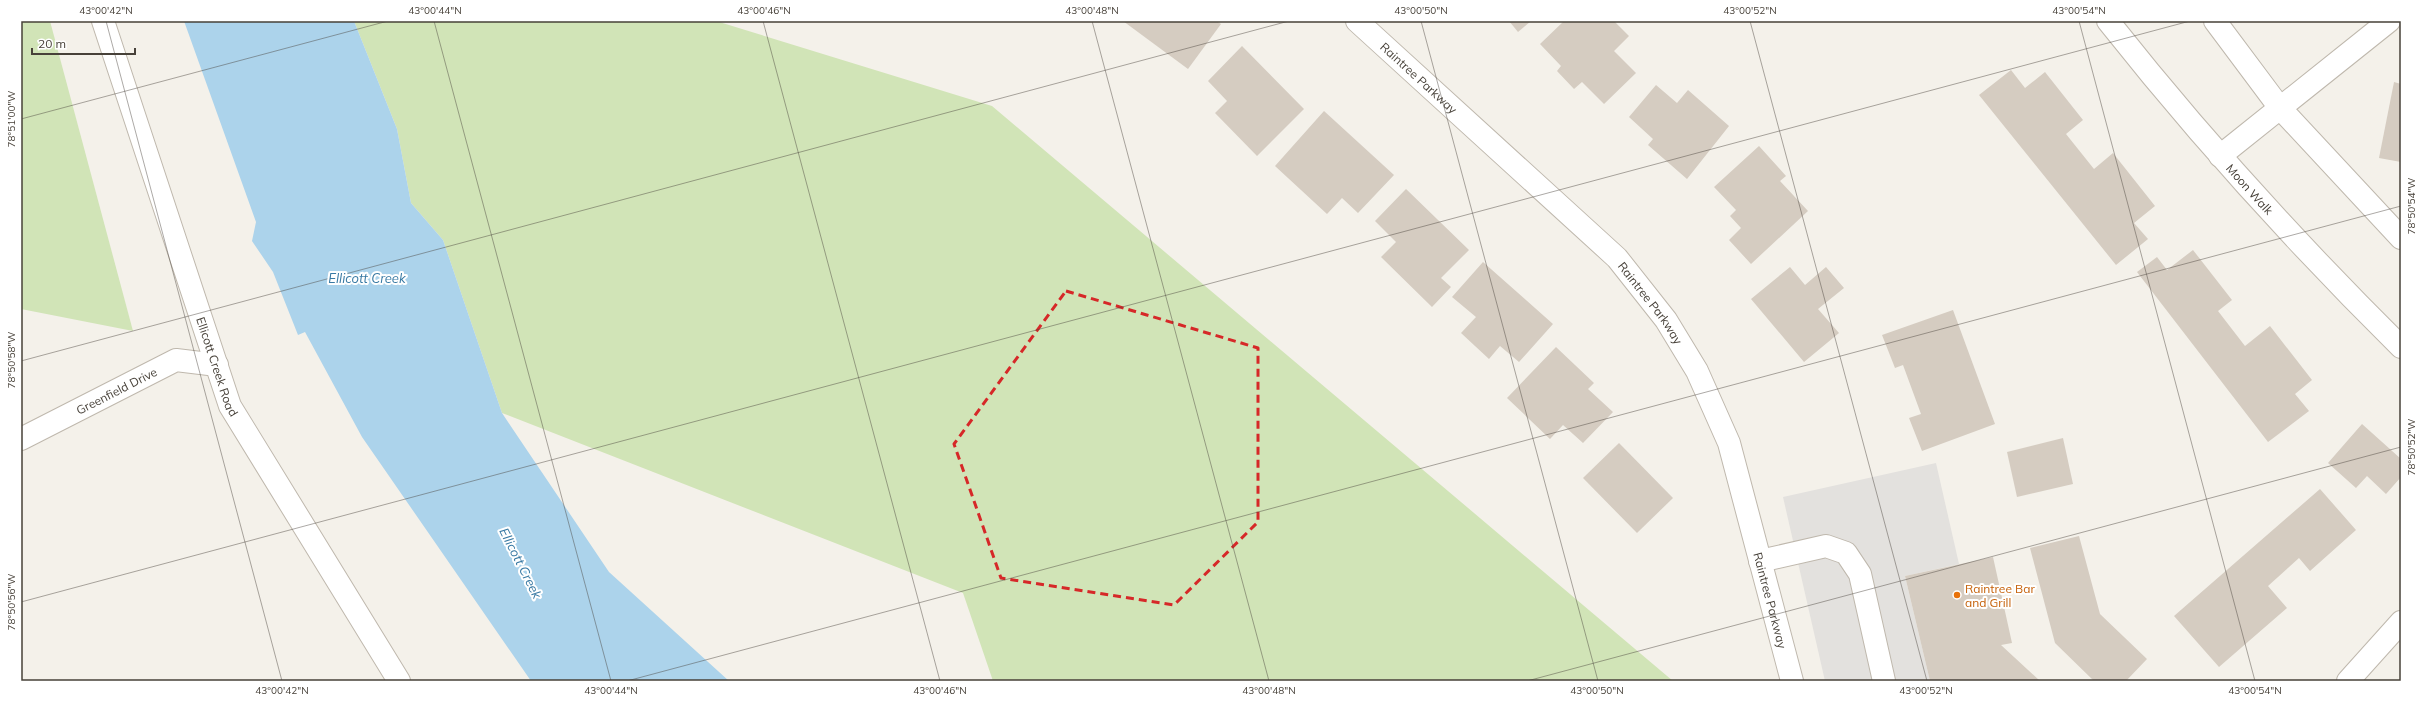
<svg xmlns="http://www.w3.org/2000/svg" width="2422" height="702" viewBox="0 0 2422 702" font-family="Mulish,sans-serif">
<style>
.green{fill:#d1e4b7}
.parking{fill:#e3e1de}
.water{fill:#acd3eb}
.building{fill:#d5ccc1}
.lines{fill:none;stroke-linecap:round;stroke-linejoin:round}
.minor-casing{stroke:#bfb8ad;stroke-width:24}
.minor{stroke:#fff;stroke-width:22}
.marked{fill:none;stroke:#d62828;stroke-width:3;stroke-dasharray:8 5;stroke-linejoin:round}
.ticks{fill:none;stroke:#474139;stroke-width:1;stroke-opacity:0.45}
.food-dot{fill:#e8710a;stroke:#fff;stroke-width:1.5}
.labels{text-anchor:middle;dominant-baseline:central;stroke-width:4;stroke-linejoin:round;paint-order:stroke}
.street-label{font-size:12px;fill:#474139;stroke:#fff}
.food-label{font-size:12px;fill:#c56008;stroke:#fff;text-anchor:start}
.water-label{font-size:13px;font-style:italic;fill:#3879a3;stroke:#fff}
.neatline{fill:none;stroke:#474139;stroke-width:1.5}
.ticks-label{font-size:10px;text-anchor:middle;fill:#474139}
</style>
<rect width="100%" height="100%" fill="#f4f1ea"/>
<g class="green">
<polygon points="21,21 50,21 133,331 21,309"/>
<polygon points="354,21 716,21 992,106 1673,681 993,681 963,593 502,413 443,240 411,203 397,129"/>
</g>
<polygon class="parking" points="1936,463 1959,564 1905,576 1930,681 1825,681 1783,497"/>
<polygon class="water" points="184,21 354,21 397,129 411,203 443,240 502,413 609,572 729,681 531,681 362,437 305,332 298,335 273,272 252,241 256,222"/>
<g class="building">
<polygon points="1123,21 1216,21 1221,24 1188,69"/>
<polygon points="1509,21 1531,21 1518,32"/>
<polygon points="1564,21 1614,21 1629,36 1614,51 1636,73 1604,104 1582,82 1574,89 1557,71 1561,66 1540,44"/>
<polygon points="1242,46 1304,109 1257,156 1215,113 1227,101 1208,81"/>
<polygon points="2011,70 2025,88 2045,72 2083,120 2066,134 2094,169 2113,153 2155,206 2134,223 2148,239 2116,265 1979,95"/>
<polygon points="2394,82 2401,84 2401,162 2379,158"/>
<polygon points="1656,85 1677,103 1688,90 1729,126 1687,179 1648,145 1653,139 1629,117"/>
<polygon points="1324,111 1394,175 1358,213 1342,198 1327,214 1275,166"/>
<polygon points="1759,146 1786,176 1780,181 1808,211 1751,264 1729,240 1741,228 1730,216 1736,210 1714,187"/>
<polygon points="1406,189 1469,250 1441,278 1451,287 1432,307 1381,257 1396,242 1375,221"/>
<polygon points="2193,250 2232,300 2218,311 2245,346 2270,326 2312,380 2295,394 2309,411 2268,442 2137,272 2157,257 2167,270"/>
<polygon points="1483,262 1553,324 1519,362 1500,346 1489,359 1461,333 1476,317 1452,297"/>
<polygon points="1790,267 1805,285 1826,267 1844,288 1818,309 1839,333 1804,362 1751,299"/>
<polygon points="1953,310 1995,424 1922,451 1909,418 1921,414 1903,365 1895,368 1882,335"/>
<polygon points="1556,347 1594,383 1588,389 1613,412 1583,443 1563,425 1550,439 1507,398"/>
<polygon points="2362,424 2401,459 2401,477 2386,494 2367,476 2356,488 2328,463"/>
<polygon points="2063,438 2073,484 2017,497 2007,452"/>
<polygon points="1619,443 1673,498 1637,533 1583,478"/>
<polygon points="2320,489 2356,530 2310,571 2299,558 2268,586 2287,608 2219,667 2174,616"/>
<polygon points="2079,536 2100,614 2147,659 2126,681 2094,681 2055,643 2030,548"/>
<polygon points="1993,557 2012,643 2001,645 2040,681 1930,681 1905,576"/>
</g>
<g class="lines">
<g class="minor-casing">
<g id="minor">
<path id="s1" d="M103 21 230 406 399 681"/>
<path id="s2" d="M1357 21 1617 258 1666 320 1697 371 1729 443 1792 681"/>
<path id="s3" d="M2108 21C2199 136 2297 244 2401 347"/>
<polyline points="2215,21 2280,108 2401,238"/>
<polyline points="2220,156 2389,21"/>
<path id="s4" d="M21 439 176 360 217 365"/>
<polyline points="1760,561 1826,546 1846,553 1860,574 1884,681"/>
<polyline points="2348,681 2401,622"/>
</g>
</g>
<use href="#minor" class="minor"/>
</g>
<path class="marked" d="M1066 291 1258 348V522L1174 605 1001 578 954 444Z"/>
<path class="ticks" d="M106 21 282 681M434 21 611 681M763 21 940 681M1092 21 1269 681M1421 21 1598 681M1750 21 1927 681M2079 21 2255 681M21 119 388 21M21 361 1289 21M21 602 2190 21M627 681 2401 206M1527 681 2401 447"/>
<circle class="food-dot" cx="1957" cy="595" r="4"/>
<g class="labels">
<g class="street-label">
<text stroke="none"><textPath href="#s2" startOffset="84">Raintree Parkway</textPath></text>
<text stroke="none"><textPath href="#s3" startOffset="220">Moon Walk</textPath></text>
<text stroke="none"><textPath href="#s2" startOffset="408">Raintree Parkway</textPath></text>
<text stroke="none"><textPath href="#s1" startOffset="364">Ellicott Creek Road</textPath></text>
<text stroke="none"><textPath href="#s4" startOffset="107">Greenfield Drive</textPath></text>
<text stroke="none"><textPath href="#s2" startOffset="732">Raintree Parkway</textPath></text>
</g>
<g class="food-label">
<text x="1965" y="588">Raintree Bar<tspan x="1965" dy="14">and Grill</tspan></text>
</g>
<g class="water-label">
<text x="367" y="278">Ellicott Creek</text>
<text transform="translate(521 563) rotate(63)">Ellicott Creek</text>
</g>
</g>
<rect width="2422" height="702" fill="none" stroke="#ffffff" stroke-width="44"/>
<path d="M32 48v6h103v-6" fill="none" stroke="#474139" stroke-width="2"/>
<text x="38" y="48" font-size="12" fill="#474139" stroke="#ffffff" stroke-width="3" paint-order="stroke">20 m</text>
<rect x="22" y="22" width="2378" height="658" class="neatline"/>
<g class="ticks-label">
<text x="106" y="14">43°00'42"N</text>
<text x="435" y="14">43°00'44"N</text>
<text x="764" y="14">43°00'46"N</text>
<text x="1092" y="14">43°00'48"N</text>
<text x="1421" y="14">43°00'50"N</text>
<text x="1750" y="14">43°00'52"N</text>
<text x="2079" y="14">43°00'54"N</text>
<text transform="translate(11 119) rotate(-90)" y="4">78°51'00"W</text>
<text transform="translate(2411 206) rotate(-90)" y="4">78°50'54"W</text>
<text transform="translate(11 360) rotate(-90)" y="4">78°50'58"W</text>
<text transform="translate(2411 447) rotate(-90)" y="4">78°50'52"W</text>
<text transform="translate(11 602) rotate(-90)" y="4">78°50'56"W</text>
<text x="282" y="694">43°00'42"N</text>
<text x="611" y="694">43°00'44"N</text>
<text x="940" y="694">43°00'46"N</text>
<text x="1269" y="694">43°00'48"N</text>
<text x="1597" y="694">43°00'50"N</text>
<text x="1926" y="694">43°00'52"N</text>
<text x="2255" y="694">43°00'54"N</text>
</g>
</svg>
